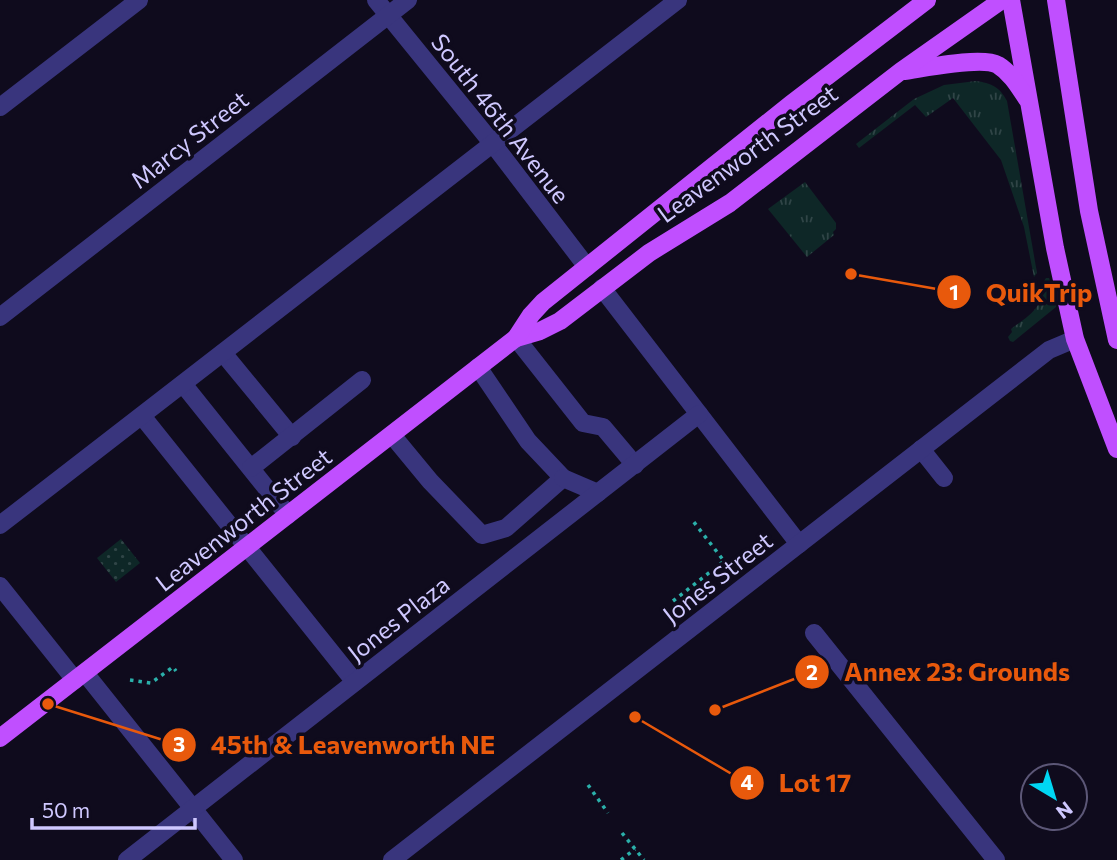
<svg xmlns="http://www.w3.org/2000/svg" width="1117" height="860" viewBox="0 0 1117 860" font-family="Commissioner,sans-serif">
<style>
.grass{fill:url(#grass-tufts)}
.park{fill:url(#park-dots)}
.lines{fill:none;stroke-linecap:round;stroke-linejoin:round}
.path{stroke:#2bb0aa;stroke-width:3.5;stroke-dasharray:3.5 5;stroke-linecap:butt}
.minor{stroke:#39357d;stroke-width:18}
.major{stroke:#c04fff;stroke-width:18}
.labels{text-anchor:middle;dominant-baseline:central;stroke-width:7;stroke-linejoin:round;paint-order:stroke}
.street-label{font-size:24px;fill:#cfc8ff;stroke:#0f0b1d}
.leader{fill:none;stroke:#e8590c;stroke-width:2.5}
.callout-dot{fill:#e8590c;stroke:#0f0b1d;stroke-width:2.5}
.mark-label{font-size:21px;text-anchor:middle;font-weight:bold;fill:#fff}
.callout-label{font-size:26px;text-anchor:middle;font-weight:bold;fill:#e8590c;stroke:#0f0b1d;stroke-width:7;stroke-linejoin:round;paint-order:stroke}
</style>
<defs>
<pattern id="grass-tufts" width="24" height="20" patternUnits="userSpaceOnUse" patternTransform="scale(1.75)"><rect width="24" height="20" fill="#0e2727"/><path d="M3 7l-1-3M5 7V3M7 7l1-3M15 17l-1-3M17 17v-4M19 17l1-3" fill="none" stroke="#304547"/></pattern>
<pattern id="park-dots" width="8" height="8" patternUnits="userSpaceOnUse" patternTransform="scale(1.75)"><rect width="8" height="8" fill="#0e2727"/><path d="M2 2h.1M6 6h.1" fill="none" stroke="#304547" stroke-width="1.8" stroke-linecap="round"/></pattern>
</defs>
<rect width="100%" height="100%" fill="#0f0b1d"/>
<g class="grass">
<path d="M976 81C991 83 1000 87 1007 101L1037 273 1034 277 1024 227 1001 160 953 98 926 117 915 105 859 148 856 144 914 99 944 85Z"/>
<polygon points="805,182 836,223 836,229 833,232 834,235 807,257 768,209"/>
<path d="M1046 278H1049L1056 299V307L1013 342 1010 341 1008 337 1012 332 1011 329C1020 322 1032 315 1038 305 1043 294 1039 287 1046 278Z"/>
</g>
<polygon class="park" points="121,539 140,563 116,582 97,558"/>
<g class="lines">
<g class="path">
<polyline points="673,601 724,561 693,521"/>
<polyline points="130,680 151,683 173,667 176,671"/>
<polyline points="588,785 608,813"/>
<polyline points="622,833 644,860"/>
<polyline points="621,860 635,849"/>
</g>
<g class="minor">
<polyline points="376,0 493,144 587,267"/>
<polyline points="0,107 139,0"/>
<polyline points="602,288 799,544"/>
<polyline points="0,317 408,0"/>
<polyline points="516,338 583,423 603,427 635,465"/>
<polyline points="223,353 292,437"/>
<polyline points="183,384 288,515"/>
<polyline points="142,416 355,682"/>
<polyline points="392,435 430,481 482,535 506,528 563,478 528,441 478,367"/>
<polyline points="921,449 944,478"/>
<polyline points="251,468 362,380"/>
<polyline points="563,478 598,493"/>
<polyline points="0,525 678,0"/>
<polyline points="0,586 75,680"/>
<polyline points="814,633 996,860"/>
<polyline points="85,673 234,860"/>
<polyline points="127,860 699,414"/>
<polyline points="392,860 1049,350 1075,339"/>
</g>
<g class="major">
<polyline points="1011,0 1055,248 1075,339 1117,449"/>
<polyline points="1056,0 1089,211 1117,340"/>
<path d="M904 71C925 68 982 56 998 65 1011 73 1019 87 1027 99"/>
<polyline points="516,338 540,331 560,321 649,253 730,203 901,71 1002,0"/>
<polyline points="0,738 516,338 531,315 543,302 791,104 927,0"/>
</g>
</g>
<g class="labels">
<g class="street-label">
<text transform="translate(501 118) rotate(52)">South 46th Avenue</text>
<text transform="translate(189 139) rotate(-38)">Marcy Street</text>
<text transform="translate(747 153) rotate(-36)">Leavenworth Street</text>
<text transform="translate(243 519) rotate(-38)">Leavenworth Street</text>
<text transform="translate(717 577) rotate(-38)">Jones Street</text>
<text transform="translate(398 618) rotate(-38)">Jones Plaza</text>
</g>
</g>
<path class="leader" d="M851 274L954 292M715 710L812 672M48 704L179 745M635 717L747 783"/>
<g class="callout-dot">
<circle cx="851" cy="274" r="7"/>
<circle cx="715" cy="710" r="7"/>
<circle cx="48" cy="704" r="7"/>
<circle cx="635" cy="717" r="7"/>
<circle cx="954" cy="292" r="18"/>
<circle cx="812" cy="672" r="18"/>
<circle cx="179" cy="745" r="18"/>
<circle cx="747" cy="783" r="18"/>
</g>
<g class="mark-label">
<text x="954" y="300">1</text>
<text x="812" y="680">2</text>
<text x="179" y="752">3</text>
<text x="747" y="790">4</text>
</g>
<g class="callout-label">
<text x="1039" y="302">QuikTrip</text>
<text x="957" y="681">Annex 23: Grounds</text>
<text x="353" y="754">45th &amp; Leavenworth NE</text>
<text x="815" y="792">Lot 17</text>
</g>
<g transform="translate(1054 797) rotate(142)"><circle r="33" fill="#0f0b1d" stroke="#5c5777" stroke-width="2"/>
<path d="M0-5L12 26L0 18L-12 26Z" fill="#00d6f3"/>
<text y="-10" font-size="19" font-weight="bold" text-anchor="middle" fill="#cfc8ff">N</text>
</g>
<path d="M32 818v10h163v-10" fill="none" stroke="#cfc8ff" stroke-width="3.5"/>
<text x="42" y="818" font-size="21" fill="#cfc8ff" stroke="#0f0b1d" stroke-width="5" paint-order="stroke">50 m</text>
</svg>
